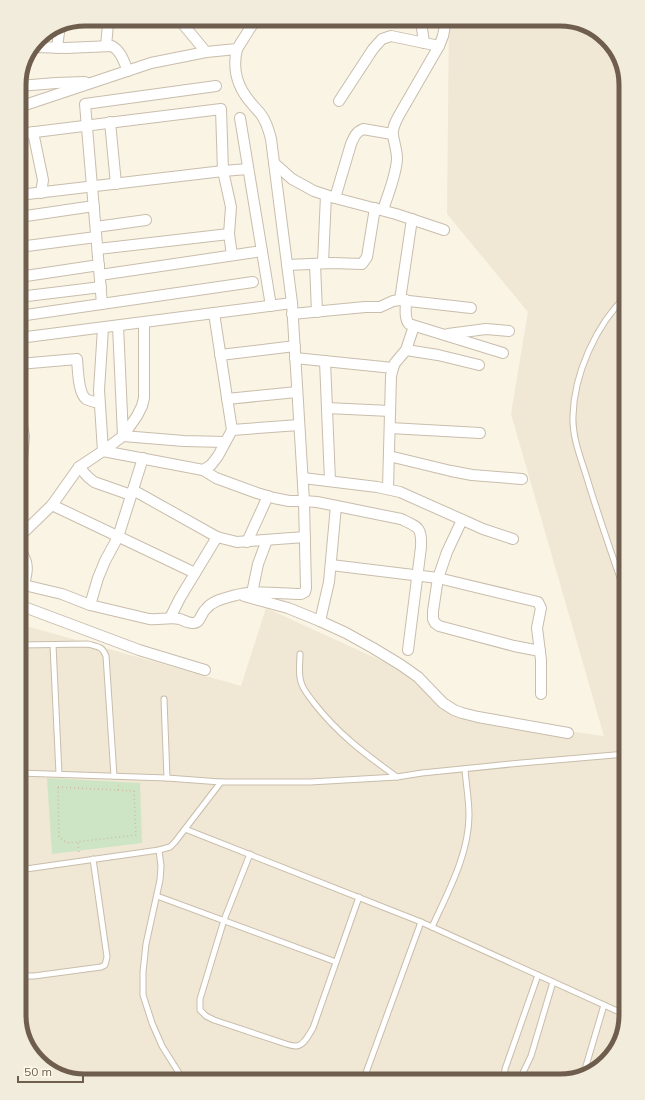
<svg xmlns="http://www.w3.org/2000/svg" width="645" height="1100" viewBox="0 0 645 1100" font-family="Mulish,sans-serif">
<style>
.residential{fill:#f0e7d4}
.green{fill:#cee5c5}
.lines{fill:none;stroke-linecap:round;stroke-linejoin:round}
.lane-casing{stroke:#c9bdac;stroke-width:7}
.street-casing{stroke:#c9bdac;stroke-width:12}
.path{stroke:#d0bba3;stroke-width:1.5;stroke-dasharray:1 3;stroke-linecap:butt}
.lane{stroke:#fff;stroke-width:5}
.street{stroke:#fff;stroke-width:10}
.rim{fill:none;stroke:#6f5e4d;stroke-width:5}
</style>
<rect width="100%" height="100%" fill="#faf4e5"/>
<polygon class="residential" points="564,19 597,30 619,56 626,85 626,1015 615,1051 589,1074 560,1081 81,1081 49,1070 26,1044 19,1015 19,624 241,686 266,608 406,672 478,719 604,736 511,414 528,312 447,214 449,20"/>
<polygon class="green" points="47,778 140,783 142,843 52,854"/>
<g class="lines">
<g class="lane-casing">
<g id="lane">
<path d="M626 595C612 555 598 515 586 475 580 456 572 436 573 416 574 374 596 325 626 296"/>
<path d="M19 645 88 644C98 647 102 646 106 656L114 776"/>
<polyline points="53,645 59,774"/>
<path d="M300 654C300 663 298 673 301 682 303 690 309 696 314 703 338 734 365 754 397 777"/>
<polyline points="164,699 167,778"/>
<polyline points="19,773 167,778 221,782 310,782 397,777 422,773 521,763 626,754"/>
<polyline points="185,829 421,922 626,1015"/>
<polyline points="159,850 161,866 160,880 146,944 143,972 143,995 152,1023 162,1046 184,1081"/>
<path d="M250 854 224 920 200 999V1010L206 1016 214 1020 286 1044C289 1045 293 1046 296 1046 304 1046 309 1034 313 1028L359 897"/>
<polyline points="19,870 159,850 170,847 175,842 221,782"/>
<polyline points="157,896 336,962"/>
<path d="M432 927C448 892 469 854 469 815 469 800 466 784 465 769"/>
<polyline points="19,975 23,976 34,976 101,967 105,965 107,957 93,859"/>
<polyline points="583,1076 604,1005"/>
<polyline points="363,1081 421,922"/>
<polyline points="504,1081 505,1069 538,975"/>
<polyline points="519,1081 531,1056 553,982"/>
</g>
</g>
<g class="street-casing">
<g id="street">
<polyline points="421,21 424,43"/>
<polyline points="182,23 206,52 237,49 254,22"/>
<polyline points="106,46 108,24"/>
<path d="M35 47 66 48 112 46C121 51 124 62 128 71"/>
<polyline points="57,48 60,24"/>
<polyline points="19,86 56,83 85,82"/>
<polyline points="339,101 373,49 382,39 391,36 439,46"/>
<polyline points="19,107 151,63 206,52"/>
<polyline points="240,118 271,306"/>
<polyline points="110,122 116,184"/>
<polyline points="33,132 43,180 41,193"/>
<polyline points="19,134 221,109 223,171 231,207 229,234 232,255"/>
<polyline points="274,163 292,179 314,191 335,198 396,214 444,230"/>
<polyline points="19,195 223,171 248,169"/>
<path d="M335 198 351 144C354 137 356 132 363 129L392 134"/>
<path d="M383 210C388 194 396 176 397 159 397 150 394 143 393 135 392 129 395 123 398 117L439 46 443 36 446 20"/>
<polyline points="19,217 94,206"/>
<polyline points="96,227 146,220"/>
<polyline points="19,247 96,237"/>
<polyline points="98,249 229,234"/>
<polyline points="323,263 326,195"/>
<polyline points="315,264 317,312"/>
<polyline points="287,265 333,263 362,264 367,257 375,208"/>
<polyline points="100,275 262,251"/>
<polyline points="19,277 99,265"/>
<polyline points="19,297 101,287"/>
<polyline points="400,300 412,219"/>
<path d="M406 300C406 308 404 318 409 324L503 353"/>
<polyline points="102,304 85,104 216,86"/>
<polyline points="292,314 365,307 380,307 393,301 400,300 471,308"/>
<polyline points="19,316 253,282"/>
<polyline points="118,326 123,436 184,441 225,442"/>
<polyline points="103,328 99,390 103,451"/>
<polyline points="448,334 486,329 509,331"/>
<polyline points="19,338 292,303"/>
<polyline points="406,350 438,355 479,365"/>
<polyline points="220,355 295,346"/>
<polyline points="295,358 393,368"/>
<polyline points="325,361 330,481"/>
<path d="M19 364 77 359C78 369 78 393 86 399 90 401 95 402 99 403"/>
<polyline points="227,399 297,392"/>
<polyline points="327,408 390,411"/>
<polyline points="390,428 480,433"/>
<polyline points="232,430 299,425"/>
<polyline points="103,451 123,436 137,416 142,406 144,398 144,323"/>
<polyline points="389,456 451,471 472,475 522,479"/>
<polyline points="79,467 88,477 94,482 131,495"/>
<path d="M203 470 216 478 257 493 274 498 289 501H304L317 502 401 519C418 527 422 527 421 547L408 650"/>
<polyline points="303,478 377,487 400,492 483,529 513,539"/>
<polyline points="388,488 391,376 393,368 395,363 406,350 414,326"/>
<polyline points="133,490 217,537 237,542 305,537"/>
<polyline points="19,495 24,436 19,409"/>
<polyline points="52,505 195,573"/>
<polyline points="462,520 447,552 438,578 433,611 433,619 435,623 439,626 514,646 540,651"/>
<polyline points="19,537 52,505 79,467 103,451 203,470 211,465 218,456 232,430 214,313"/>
<polyline points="247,542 268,496"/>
<polyline points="331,565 438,578 538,602 541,608 537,628 541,660 541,694"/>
<path d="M24 585 62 594 90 605 149 619C159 620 169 617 180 619 185 621 192 625 197 622 201 619 202 612 206 609 213 600 226 598 236 595 258 590 280 594 301 594L305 592 306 588 304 501 292 303 271 139C269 131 267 123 262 116 259 111 255 108 252 104 237 87 232 70 237 49"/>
<polyline points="252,593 258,564 267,540"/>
<polyline points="244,596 288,608 320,621 346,633 373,648 401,665 418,677 443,703 454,710 462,713 478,717 568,733"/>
<path d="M19 597C23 586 29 573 26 562 24 556 21 551 19 546"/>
<polyline points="19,605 139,650 205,670"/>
<polyline points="90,605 98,578 105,561 118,537 143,458"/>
<polyline points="170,618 180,598 217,537"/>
<polyline points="320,621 329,582 336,506"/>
</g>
</g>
<g class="path">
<polygon points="58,787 134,791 136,835 67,843 59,837"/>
<polyline points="118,790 119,782"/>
<polyline points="78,843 79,855"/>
</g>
<use href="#lane" class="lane"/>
<use href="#street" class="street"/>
</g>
<path d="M0 0H645V1100H0ZM85 26H560A59 59 0 0 1 619 85V1015A59 59 0 0 1 560 1074H85A59 59 0 0 1 26 1015V85A59 59 0 0 1 85 26Z" fill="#f2ecdd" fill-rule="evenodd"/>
<path class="rim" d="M85 26H560A59 59 0 0 1 619 85V1015A59 59 0 0 1 560 1074H85A59 59 0 0 1 26 1015V85A59 59 0 0 1 85 26Z"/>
<path d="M18 1076v6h65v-6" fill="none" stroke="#6f5e4d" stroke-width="2"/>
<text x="24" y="1076" font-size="12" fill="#6f5e4d" stroke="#fdf8ea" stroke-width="3" paint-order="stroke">50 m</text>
</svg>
